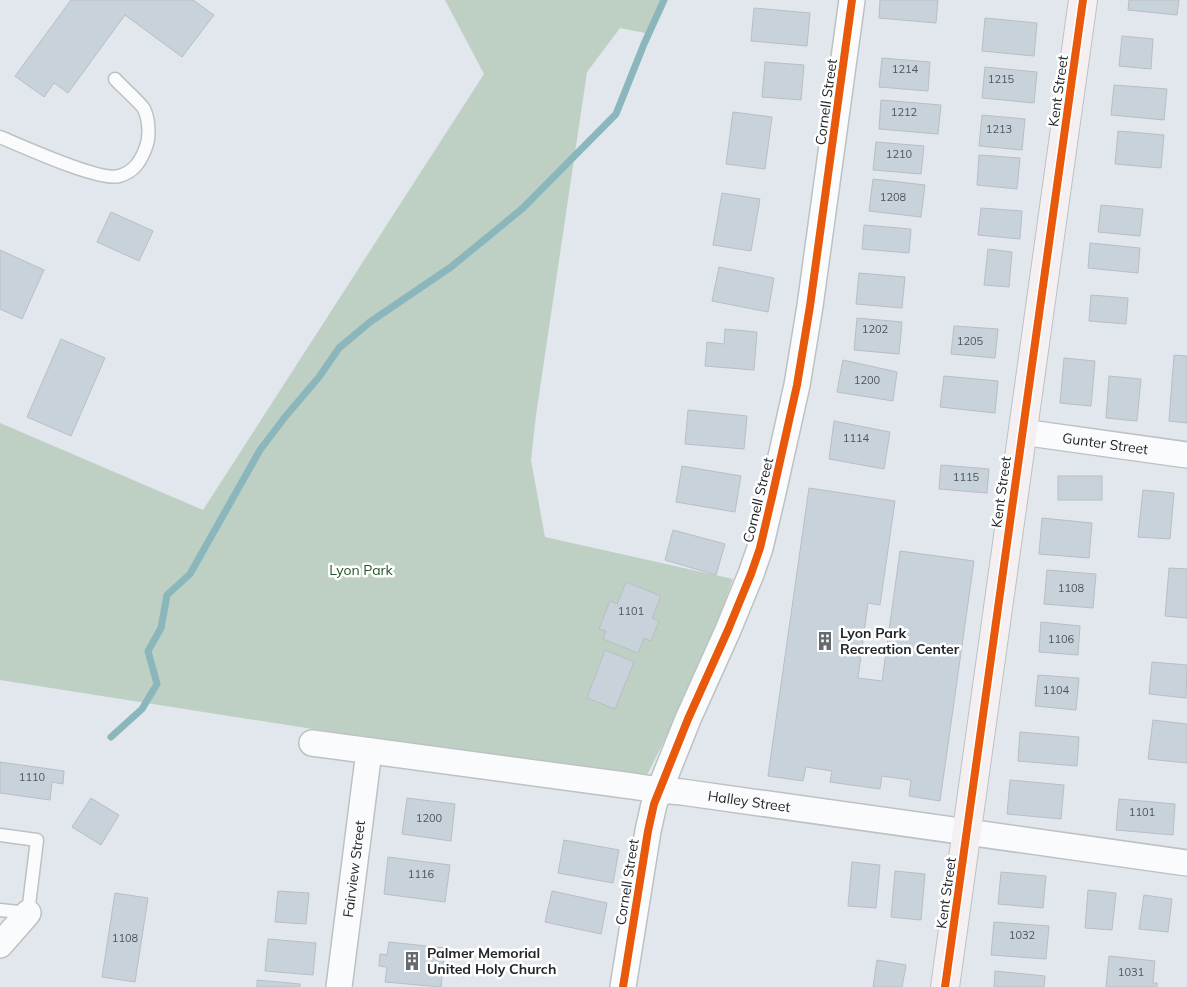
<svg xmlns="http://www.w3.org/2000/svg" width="1187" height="987" viewBox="0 0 1187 987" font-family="Mulish,sans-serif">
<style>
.green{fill:#bed0c4}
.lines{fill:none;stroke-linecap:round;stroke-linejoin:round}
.stream{stroke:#8ab6bc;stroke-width:7}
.building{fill:#c8d2db;stroke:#babec2}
.lane-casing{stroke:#bdc1c4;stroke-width:15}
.street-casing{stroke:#bdc1c4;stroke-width:28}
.secondary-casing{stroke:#bdc1c4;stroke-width:30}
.lane{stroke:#fafbfc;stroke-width:12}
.street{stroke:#fafbfc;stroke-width:25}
.secondary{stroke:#f4f0f1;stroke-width:28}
.cycleway-casing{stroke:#fff;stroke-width:11}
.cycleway{stroke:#e8590c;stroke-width:8}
.labels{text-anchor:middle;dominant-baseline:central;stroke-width:5;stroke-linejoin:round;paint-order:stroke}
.number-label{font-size:11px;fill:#4f5459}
.street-label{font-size:14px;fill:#23272a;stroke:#fff}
.park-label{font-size:14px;fill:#215627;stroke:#fff}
.poi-label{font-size:14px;font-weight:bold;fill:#23272a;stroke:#fff;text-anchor:start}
</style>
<rect width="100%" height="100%" fill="#e1e7ec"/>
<path class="green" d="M445 0H665L650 34 620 28 587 72 536 415 531 460 545 537 733 579C721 612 709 645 695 677 679 712 661 747 644 781L0 680V423L203 510 484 74Z"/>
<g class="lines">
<polyline class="stream" points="111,737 142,709 157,684 148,651 161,628 167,595 190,574 260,450 285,417 319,377 339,348 370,322 451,267 523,208 616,114 644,44 664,0"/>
</g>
<g class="building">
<polygon points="71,0 193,0 214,15 182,57 125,15 68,93 54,83 44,97 15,76"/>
<polygon points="880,0 938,0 936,23 879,18"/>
<polygon points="1129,0 1179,0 1177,15 1128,10"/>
<polygon points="754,8 810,13 807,46 751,41"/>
<polygon points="985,18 1037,23 1034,56 982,51"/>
<polygon points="1122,36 1153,39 1151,69 1119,66"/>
<polygon points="882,58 930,62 928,91 879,87"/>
<polygon points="765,62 804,65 801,100 762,97"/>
<polygon points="985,67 1037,72 1034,103 982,98"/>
<polygon points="1114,85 1167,89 1164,120 1111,115"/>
<polygon points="881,100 941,105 938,134 879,129"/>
<polygon points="733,112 772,117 765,169 726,164"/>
<polygon points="982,115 1025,119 1022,150 979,146"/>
<polygon points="1118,131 1164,135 1161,168 1115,164"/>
<polygon points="876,142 924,146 921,174 873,170"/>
<polygon points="979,155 1020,158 1017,189 977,185"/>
<polygon points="873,179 925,185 921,217 869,211"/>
<polygon points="722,193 760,199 751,251 713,245"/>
<polygon points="1101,205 1143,209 1140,236 1098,232"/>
<polygon points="981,208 1022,211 1020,239 978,235"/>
<polygon points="111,212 153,231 139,261 97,242"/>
<polygon points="864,225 911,229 909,253 862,249"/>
<polygon points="1090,243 1140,248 1138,273 1088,268"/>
<polygon points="988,249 1012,252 1009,287 984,285"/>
<polygon points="0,250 44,270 22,319 0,309"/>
<polygon points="719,267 774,278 768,312 712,301"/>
<polygon points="859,273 905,277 902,308 856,304"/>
<polygon points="1091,295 1128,298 1126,324 1089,321"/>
<polygon points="857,318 902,322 899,354 854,350"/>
<polygon points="954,326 998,329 995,358 951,354"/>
<polygon points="725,329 757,332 754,370 705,366 707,342 724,344"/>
<polygon points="61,339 105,358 71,436 27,417"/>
<polygon points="1174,355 1187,356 1187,423 1169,421"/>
<polygon points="1064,358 1095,361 1091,406 1060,403"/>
<polygon points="843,360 897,372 893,401 837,392"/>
<polygon points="944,376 998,381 995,413 940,407"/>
<polygon points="1109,376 1141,379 1137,421 1106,418"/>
<polygon points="688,410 747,416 744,449 685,444"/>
<polygon points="834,421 890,432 884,469 829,459"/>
<polygon points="941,465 989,469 987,493 939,489"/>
<polygon points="682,466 741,476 735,512 676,502"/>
<rect x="1058" y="476" width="44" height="24"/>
<polygon points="809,488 895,501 880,605 868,603 858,678 882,681 900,551 974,561 940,801 909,796 911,780 882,776 880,789 830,782 832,771 806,767 803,781 768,776"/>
<polygon points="1143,490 1174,493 1170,539 1138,537"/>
<polygon points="1042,518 1092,523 1089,558 1039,554"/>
<polygon points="673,530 725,544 716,575 665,560"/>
<polygon points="1169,568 1187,569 1187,618 1165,616"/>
<polygon points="1047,570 1096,574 1093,608 1044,604"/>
<polygon points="626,582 661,596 652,618 659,621 651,641 644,638 638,653 603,639 606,631 599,629 610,601 617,604"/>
<polygon points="1041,622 1080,626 1078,655 1039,652"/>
<polygon points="605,650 634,662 615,709 587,698"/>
<polygon points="1152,662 1187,665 1186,698 1149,694"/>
<polygon points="1038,675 1079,678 1076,710 1035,706"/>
<polygon points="1153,720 1187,724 1187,763 1148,759"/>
<polygon points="1020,732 1079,737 1077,766 1018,761"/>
<polygon points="0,762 64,771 63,784 52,782 50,800 0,793"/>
<polygon points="1010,780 1064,785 1061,819 1007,814"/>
<polygon points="91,798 119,815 101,845 72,827"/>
<polygon points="407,798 455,804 451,841 402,834"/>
<polygon points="1119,799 1175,804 1173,835 1116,830"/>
<polygon points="564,840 619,850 613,883 558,873"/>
<polygon points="388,857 450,865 445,902 384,894"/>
<polygon points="852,862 880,865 876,908 848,906"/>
<polygon points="895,871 925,874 921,920 891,917"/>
<polygon points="1001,872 1046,876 1043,908 998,904"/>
<polygon points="1088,890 1116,893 1112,930 1085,928"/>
<polygon points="278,891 309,893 306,924 275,922"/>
<polygon points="552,891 607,903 601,934 545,922"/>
<polygon points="115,893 148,898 135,982 102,977"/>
<polygon points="1144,895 1172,899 1168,932 1139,929"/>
<polygon points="994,922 1049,926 1046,959 991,955"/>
<polygon points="268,939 316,943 313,975 265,971"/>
<polygon points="389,942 445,948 441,987 385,982 387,967 379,966 380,954 387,955"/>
<polygon points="1109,956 1155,961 1153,983 1157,983 1157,987 1106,987"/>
<polygon points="877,960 906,965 902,987 873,987"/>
<polygon points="995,971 1045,976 1044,987 994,987"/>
<polygon points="257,980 300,984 300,987 257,987"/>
</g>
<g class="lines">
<g class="lane-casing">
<g id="lane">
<path d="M0 137C22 146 100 182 119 176 134 172 141 161 146 147 150 137 149 119 144 109 141 103 121 86 115 79"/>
<polyline points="0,835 37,840 28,913 0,910"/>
</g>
</g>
<g class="street-casing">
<g id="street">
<path id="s1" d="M1022 432 1187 455"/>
<path id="s2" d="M312 743 632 786 659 790 682 792 1187 863"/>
<polyline points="0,945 28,913"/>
<path id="s3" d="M339 987 369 751"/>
<polyline points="623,987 648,831 654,804 688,719 728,630 751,574 760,548 772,497 797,385 810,306 852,0"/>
</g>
</g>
<g class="secondary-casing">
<polyline id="secondary" points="945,987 1083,0"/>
</g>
<use href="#lane" class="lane"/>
<use href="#street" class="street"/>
<use href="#secondary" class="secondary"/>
<g class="cycleway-casing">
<g id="cycleway">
<polyline points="623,987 648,831 654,804 688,719 728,630 751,574 760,548 772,497 797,385 810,306 852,0"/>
<polyline points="945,987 1083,0"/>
</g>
</g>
<use href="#cycleway" class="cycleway"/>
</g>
<defs>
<g id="building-bare" transform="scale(1.5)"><path d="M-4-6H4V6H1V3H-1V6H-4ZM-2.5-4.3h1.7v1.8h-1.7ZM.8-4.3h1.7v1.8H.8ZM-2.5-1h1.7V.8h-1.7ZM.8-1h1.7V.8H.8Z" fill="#666a6e" stroke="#fff" stroke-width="2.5" paint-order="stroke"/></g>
</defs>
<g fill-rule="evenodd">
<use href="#building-bare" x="825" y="641"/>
<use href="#building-bare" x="412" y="961"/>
</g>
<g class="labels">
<g class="number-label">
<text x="905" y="69">1214</text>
<text x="1001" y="79">1215</text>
<text x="904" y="112">1212</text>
<text x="999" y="129">1213</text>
<text x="899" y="154">1210</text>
<text x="893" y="197">1208</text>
<text x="875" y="329">1202</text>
<text x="970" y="341">1205</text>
<text x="867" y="380">1200</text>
<text x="856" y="438">1114</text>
<text x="966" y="477">1115</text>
<text x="1071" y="588">1108</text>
<text x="631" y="611">1101</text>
<text x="1061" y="639">1106</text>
<text x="1056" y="690">1104</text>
<text x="32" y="777">1110</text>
<text x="1142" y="812">1101</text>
<text x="429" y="818">1200</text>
<text x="421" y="874">1116</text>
<text x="1022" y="935">1032</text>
<text x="125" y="938">1108</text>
<text x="1131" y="972">1031</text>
</g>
<g class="street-label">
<text transform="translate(1058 91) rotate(-82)">Kent Street</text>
<text transform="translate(826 102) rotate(-82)">Cornell Street</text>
<text stroke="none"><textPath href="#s1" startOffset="84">Gunter Street</textPath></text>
<text transform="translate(1001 492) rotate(-82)">Kent Street</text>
<text transform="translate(758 500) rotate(-76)">Cornell Street</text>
<text stroke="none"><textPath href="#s2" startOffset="441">Halley Street</textPath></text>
<text stroke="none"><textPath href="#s3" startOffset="119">Fairview Street</textPath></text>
<text transform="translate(627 882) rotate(-81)">Cornell Street</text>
<text transform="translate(946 893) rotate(-82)">Kent Street</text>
</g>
<g class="park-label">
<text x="361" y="570">Lyon Park</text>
</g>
<g class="poi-label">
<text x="840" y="633">Lyon Park<tspan x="840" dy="16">Recreation Center</tspan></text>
<text x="427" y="953">Palmer Memorial<tspan x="427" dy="16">United Holy Church</tspan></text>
</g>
</g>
</svg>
